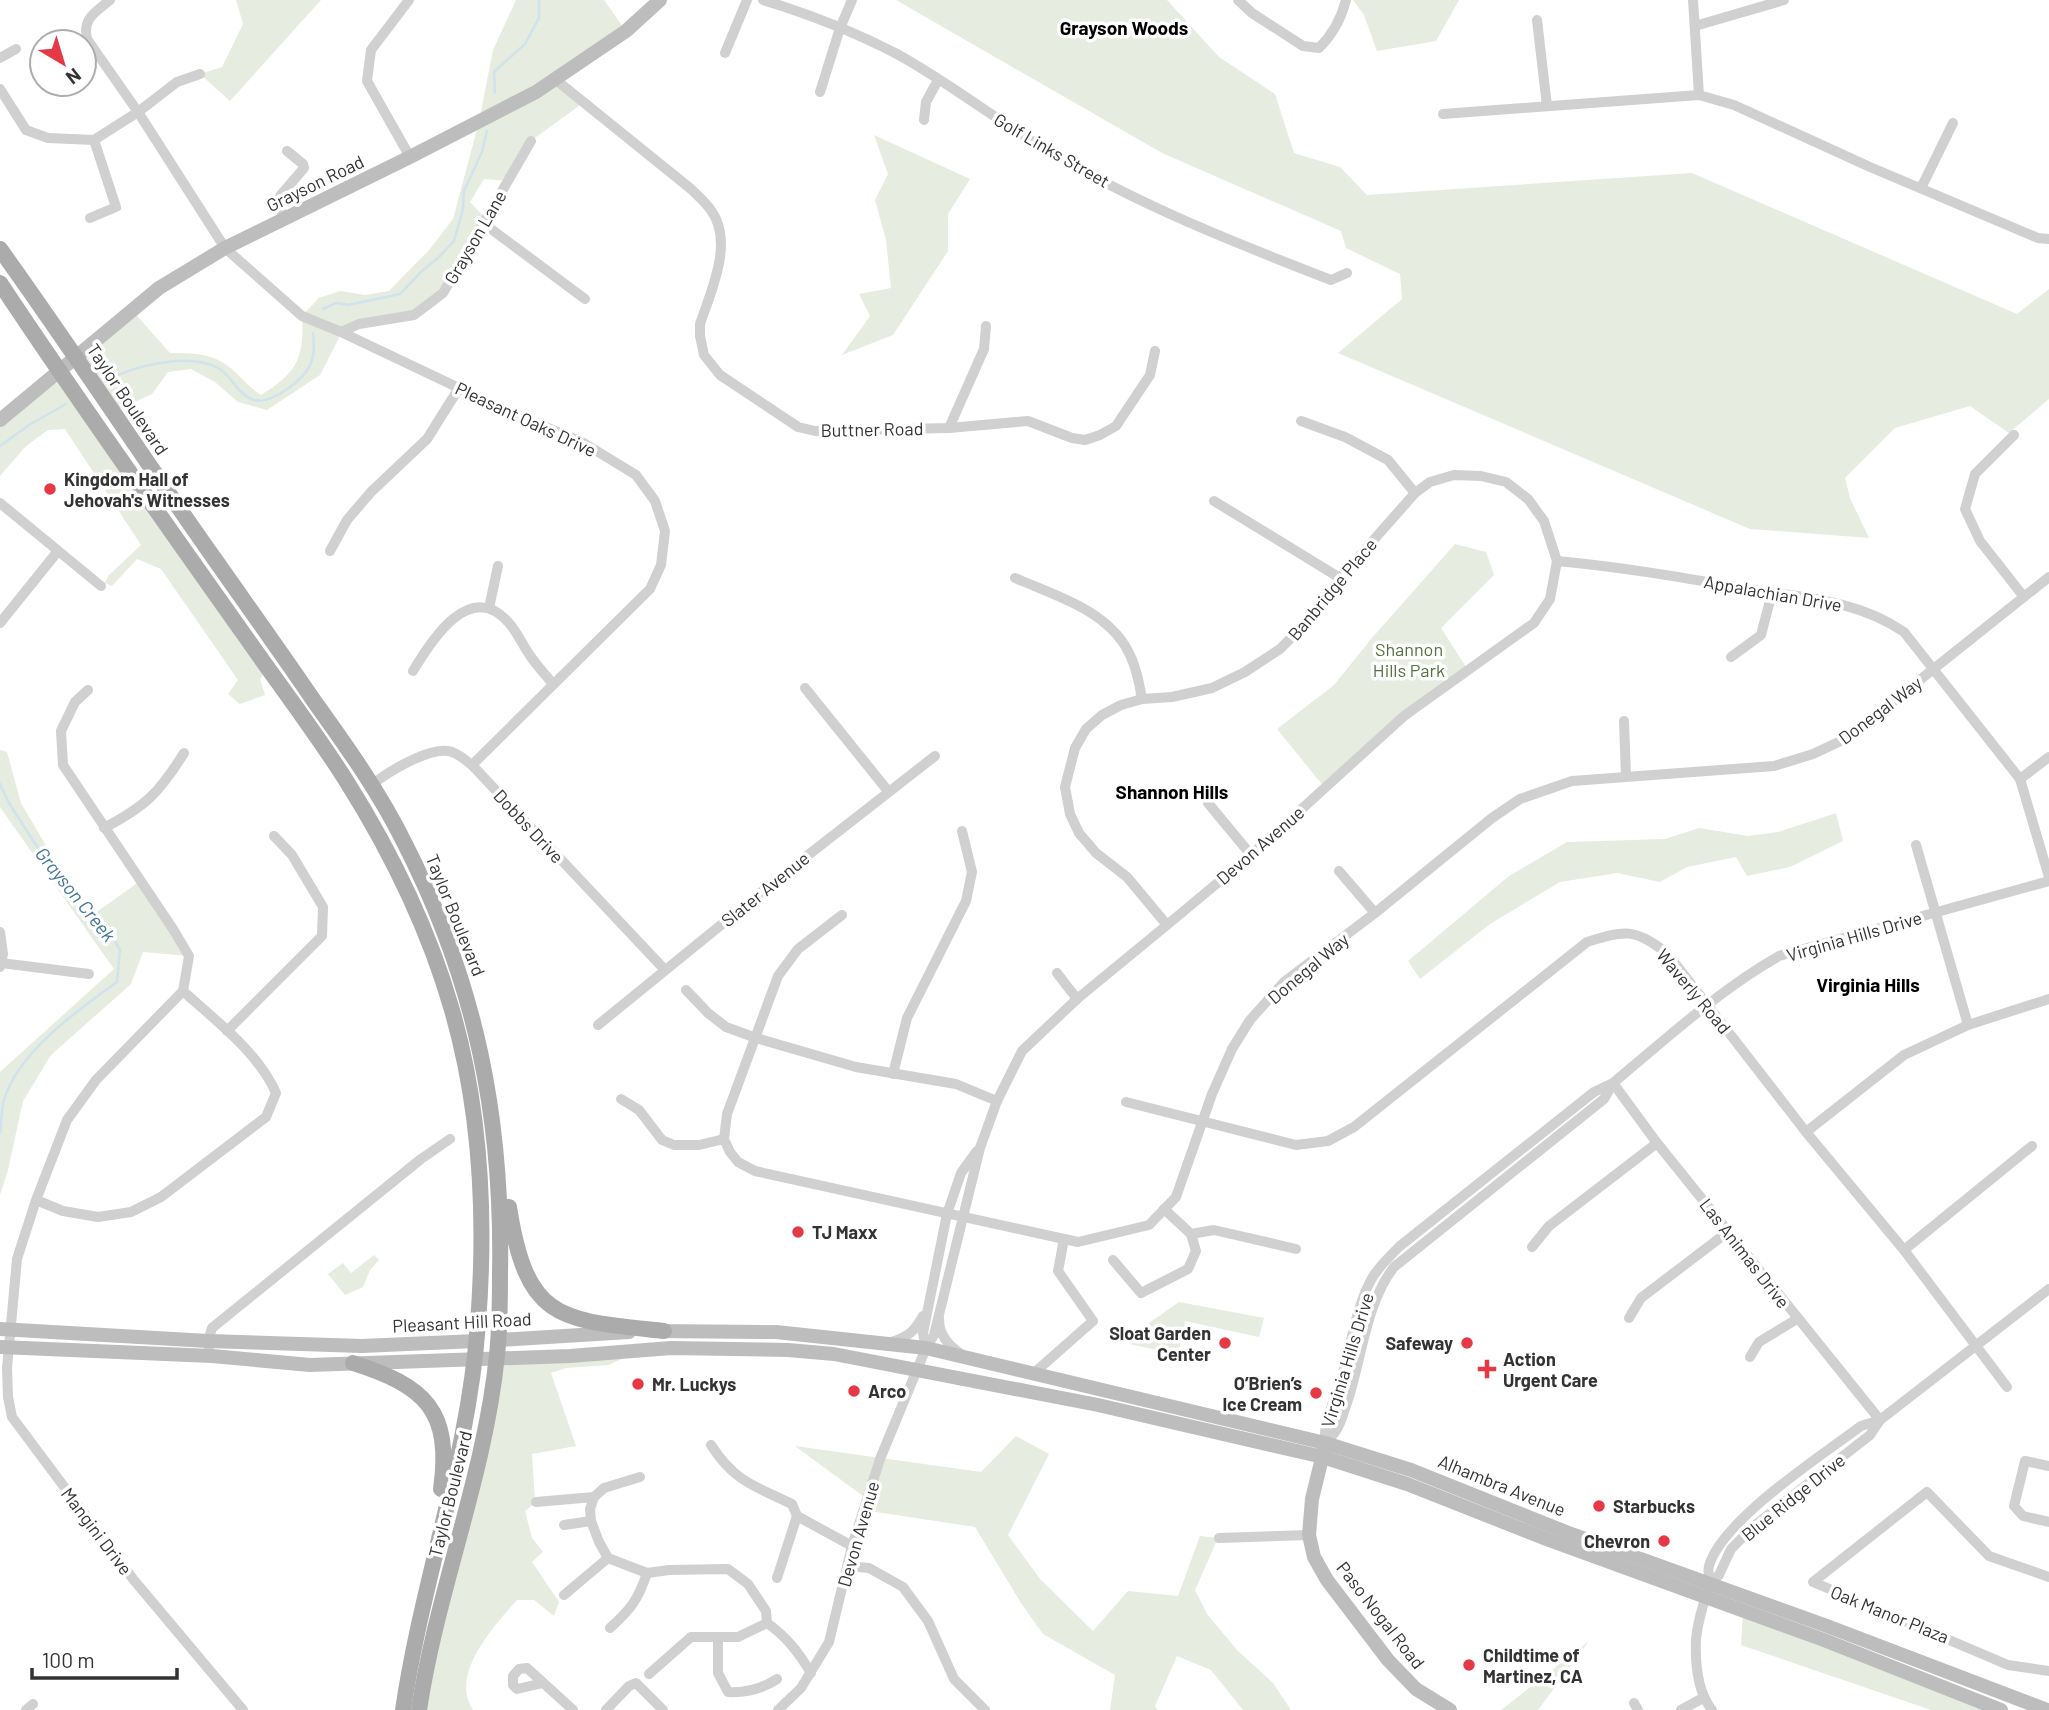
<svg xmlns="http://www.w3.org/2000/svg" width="2049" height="1710" viewBox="0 0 2049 1710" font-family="Barlow,sans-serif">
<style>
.green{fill:#e6ecdf}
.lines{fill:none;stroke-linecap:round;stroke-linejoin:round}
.stream{stroke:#cfe2ee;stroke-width:2.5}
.street{stroke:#d0d0d0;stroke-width:10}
.secondary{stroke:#bdbdbd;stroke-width:14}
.primary{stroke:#ababab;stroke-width:16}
.poi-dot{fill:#e63946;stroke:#fff;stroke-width:2.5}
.labels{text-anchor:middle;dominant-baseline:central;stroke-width:7;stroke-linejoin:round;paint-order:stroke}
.street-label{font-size:18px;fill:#333;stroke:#fff}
.poi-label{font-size:18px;font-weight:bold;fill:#333;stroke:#fff;text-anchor:start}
.park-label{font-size:18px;fill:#56703f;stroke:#fff}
.neighbourhood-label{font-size:19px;font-weight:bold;fill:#000;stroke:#fff}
.water-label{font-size:19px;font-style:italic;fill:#3f7597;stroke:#fff}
</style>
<rect width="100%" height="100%" fill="#fff"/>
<g class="green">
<polygon points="236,0 321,0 230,101 200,74 222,67 243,24"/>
<path d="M516 0H604L626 31 556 80 583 103 532 140 508 181 484 179 470 202 486 219 443 293 414 315 342 332 320 375 267 410 238 402 215 382 191 369 168 372 152 394 113 412 78 358 132 310 170 353C190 353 212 353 228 366 240 375 248 387 261 395 298 372 304 358 302 316L319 298 340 291 365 295 389 291 429 250 453 219 479 122 493 50Z"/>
<polygon points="896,0 1167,0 1219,57 1275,94 1294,153 1340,167 1367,195 1692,173 2017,314 2049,289 2049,399 2009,433 1970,406 1895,428 1845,478 1850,498 1869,538 1750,529 1338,353 1402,299 1400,274 1346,248 1341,231 1162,153"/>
<polygon points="1353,0 1459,0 1436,41 1377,51 1364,15"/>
<polygon points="874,135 970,179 948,214 948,251 893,335 842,355 870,316 859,294 891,288 886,240 875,200 888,174"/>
<polygon points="60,371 268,668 260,679 265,695 240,704 228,694 238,680 161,569 137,559 112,586 105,583 108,576 141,545 65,429 48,430 26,446 0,476 0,420"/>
<polygon points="1455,544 1486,552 1494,575 1441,628 1468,670 1325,788 1277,729 1334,685 1372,638"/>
<polygon points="0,750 7,752 21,803 79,902 94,914 140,881 189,956 143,952 131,984 51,1055 23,1101 8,1170 0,1195 0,1072 114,969 0,807"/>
<polygon points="1836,813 1843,841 1790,867 1747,876 1736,857 1687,867 1660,882 1617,873 1560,882 1490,924 1420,979 1408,961 1509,876 1567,842 1665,839 1699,828 1748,836 1778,832"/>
<polygon points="374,1255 379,1260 370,1270 363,1287 345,1295 328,1274 343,1263 351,1273"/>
<polygon points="1179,1302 1264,1318 1259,1337 1185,1321 1178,1354 1129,1344 1132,1335"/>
<path d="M638 1351 609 1365 566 1368 551 1373 576 1446 532 1454 535 1503 525 1511 532 1538 543 1552 532 1562 559 1602 554 1616 534 1600H517C494 1626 449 1674 473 1710H420L497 1358Z"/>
<polygon points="1016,1436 1049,1454 1008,1535 1040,1579 1093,1631 1128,1591 1178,1596 1200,1536 1218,1538 1195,1590 1207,1614 1237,1650 1273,1683 1291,1710 1243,1710 1211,1670 1177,1656 1155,1706 1157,1710 1110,1710 1115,1675 1043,1634 1021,1603 975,1527 863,1510 867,1499 795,1446 981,1472"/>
<polygon points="1743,1612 2001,1710 1931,1710 1741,1645"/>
<polygon points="1589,1641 1538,1710 1501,1710"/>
</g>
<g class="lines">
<g class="stream">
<polyline points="495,93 494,72 525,44 539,18 539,0"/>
<polyline points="323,309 336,303 348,305 400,294 422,271 438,258 454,241 463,209 464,191 482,152 487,131"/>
<path d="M105 381C134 366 186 352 218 368 232 375 237 395 254 400 270 405 304 380 310 365 315 355 314 344 313 333"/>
<polyline points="0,446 29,425 66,404"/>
<path d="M0 784 9 803 34 842 79 902 104 923 120 950 117 982C78 1010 18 1052 4 1100 1 1110 2 1122 0 1133"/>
</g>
<g class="street">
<path d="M110 0C96 12 82 18 87 39L138 112 225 248 302 316 341 332 359 324 414 315 443 293 531 141"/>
<polyline points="409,0 371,50 367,81 410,157"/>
<path d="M763 0C809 14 855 32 897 54 948 82 995 119 1045 149 1134 203 1233 242 1331 280L1347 273"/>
<path d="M1238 0 1252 13 1303 46 1319 48C1333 34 1341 20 1346 0"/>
<polyline points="1693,0 1699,95"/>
<polyline points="1537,20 1547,106"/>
<polyline points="1695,26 1784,0"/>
<polyline points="725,53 747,0"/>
<polyline points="0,58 16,49"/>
<path d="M556 80 691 189C698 196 705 202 710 209 735 241 711 291 700 324V336L704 355 720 375 798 427 815 431 949 428 1028 421 1072 438 1085 440 1100 435 1116 426 1150 375 1155 351"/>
<polyline points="0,89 26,130 48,138 94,140 138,112 177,82 200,74"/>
<polyline points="820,92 840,28 852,0"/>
<polyline points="1443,114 1699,95 1734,105 1870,167 2038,238 2049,239"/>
<polyline points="924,120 926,102 938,80"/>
<polyline points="1921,188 1953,123"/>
<polyline points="90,218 116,207 94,140"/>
<polyline points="284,219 278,203 280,196 304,168 303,164 287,151"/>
<polyline points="483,223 585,299"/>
<polyline points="341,332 501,408 582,442 636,475 655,501 665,531 661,565 650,589 472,765"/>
<polyline points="1301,421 1345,437 1388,460 1415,493"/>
<polyline points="949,428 984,349 986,326"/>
<polyline points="2014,435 1975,474 1965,509 1980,541 2024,597"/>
<polyline points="1214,501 1340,578"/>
<polyline points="0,503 101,586"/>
<polyline points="330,551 347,520 371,492 427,439 459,388"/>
<path d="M1557 561C1622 567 1685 578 1749 589 1803 598 1858 600 1904 632L2020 779 2049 877"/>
<path d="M1015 578C1054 595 1107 610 1128 651 1136 666 1139 682 1142 699"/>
<polyline points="489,608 498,566"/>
<polyline points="0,623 58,551"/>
<polyline points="1731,657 1761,635 1772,593"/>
<path d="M413 671C431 641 470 578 509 623 517 632 522 644 529 654 536 665 545 674 553 684"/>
<polyline points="805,688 888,791"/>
<polyline points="88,690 75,702 61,731 63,765 173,929 189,956 183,991"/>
<polyline points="1624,721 1626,776"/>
<polyline points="2020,779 2049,757"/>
<path d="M372 785C387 772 428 748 448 751 457 752 465 760 472 765L665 970"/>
<polyline points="1208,803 1251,855"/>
<path d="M104 828C146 806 159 793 184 753"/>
<polyline points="1916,845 1968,1025"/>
<polyline points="1339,871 1375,913"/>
<path d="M2049 881 1779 956C1719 990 1666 1039 1613 1083L1657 1143 1880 1420 2049 1289"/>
<polyline points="842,915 798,949 778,976 727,1114 724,1139 730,1152 738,1162 755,1171 1078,1242 1149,1225 1176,1197 1212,1094 1232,1049 1250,1020 1284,982 1375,913 1492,818 1520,799 1572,781 1774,766 1813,754 1847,738 2049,577"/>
<polyline points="0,932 3,954 0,967"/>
<polyline points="1,963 89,974"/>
<polyline points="1057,973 1077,999"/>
<polyline points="686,990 708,1013 726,1027 756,1038 856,1067 956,1084 997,1101"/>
<polyline points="598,1025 780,877 935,756"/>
<polyline points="227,1031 322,936 323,907 292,855 274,836"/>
<polyline points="893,1074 907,1018 966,901 972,872 962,831"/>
<path d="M1613 1083 1604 1099 1394 1267C1366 1303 1362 1357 1348 1400 1341 1419 1341 1429 1325 1443 1323 1420 1335 1401 1341 1380 1351 1347 1355 1310 1371 1280 1378 1267 1390 1256 1400 1246L1594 1092Z"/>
<polyline points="621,1099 639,1110 662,1140 674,1145 699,1145 724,1139"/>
<path d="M1126 1102 1296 1145 1328 1141 1354 1127 1587 942C1626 930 1633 928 1667 953L1806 1132 1904 1250 2007 1387"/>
<polyline points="1806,1132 1904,1055 1968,1025 2049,999"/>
<path d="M36 1200 63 1211 98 1217 131 1212 161 1197 266 1117 276 1093C258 1052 216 1021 183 991L96 1080 67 1120 36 1200 17 1259 7 1368 8 1397 12 1417 133 1579 243 1710"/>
<polyline points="1164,1209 1191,1234 1214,1230 1296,1249"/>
<polyline points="1532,1247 1549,1226 1657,1143"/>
<polyline points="1904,1250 2032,1146"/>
<polyline points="1113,1260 1141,1293 1188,1269 1196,1251 1191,1234"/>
<polyline points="1629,1318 1641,1298 1729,1231"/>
<path d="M939 1319C939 1335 948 1345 961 1354"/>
<path d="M891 1342C908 1337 914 1332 923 1316"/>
<polyline points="209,1347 208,1341 212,1328 421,1159 450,1139"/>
<polyline points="926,1348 923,1333 947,1214 961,1173 977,1151"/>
<polyline points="1750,1357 1759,1342 1797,1319"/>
<polyline points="1034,1373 1093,1321 1058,1271 1064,1239"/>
<path d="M711 1445C734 1481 754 1486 792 1504L797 1516"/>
<polyline points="2049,1466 2025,1461 2014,1506 2023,1516 2049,1522"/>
<polyline points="640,1477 604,1488 594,1497 590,1509 591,1521 599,1542 608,1558 647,1573 669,1570 728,1569 748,1584 766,1611 767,1623"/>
<polyline points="536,1502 594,1497"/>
<polyline points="564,1525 591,1521"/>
<polyline points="1219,1538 1309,1535"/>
<polyline points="848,1566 869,1568 903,1587 928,1621 954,1679 985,1710"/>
<polyline points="2049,1577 1989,1556 1927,1492 1813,1582 2008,1665 2049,1671"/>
<polyline points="777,1578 797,1516 852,1546"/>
<path d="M1710 1583 1719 1575 1731 1549 1754 1526 1870 1435 1880 1420 1861 1426C1821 1456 1722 1520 1709 1566 1707 1573 1711 1580 1709 1587 1703 1604 1698 1620 1696 1639 1695 1663 1697 1691 1712 1710"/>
<polyline points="564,1595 608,1558"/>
<path d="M610 1628C631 1609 638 1600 647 1573"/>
<path d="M718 1638V1673L728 1692C746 1693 762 1689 777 1679"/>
<path d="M649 1674 691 1637H738L767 1623C787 1637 799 1653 811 1673"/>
<polyline points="543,1683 517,1689 513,1685 513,1676 519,1669 527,1668 573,1710"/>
<polyline points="1634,1703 1638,1710"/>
<polyline points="26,1710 33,1704"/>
<polyline points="606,1710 629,1686 636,1683 663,1710"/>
<polyline points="778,1710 801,1688 829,1642 852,1546 880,1459 926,1348 934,1335 980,1148 997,1101 1022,1051 1077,999 1167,925 1251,855 1404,716 1534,623 1550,599 1557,561 1544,521 1528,499 1506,482 1481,476 1454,475 1430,482 1415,493 1340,578 1306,623 1280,649 1245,672 1212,688 1172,697 1142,699 1121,705 1102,715 1086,729 1075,748 1065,787 1070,814 1079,833 1096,853 1127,877 1167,925"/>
<polyline points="1681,1710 1703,1698"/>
</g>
<g class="secondary">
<polyline points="0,420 159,288 225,248 410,157 536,92 626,31 660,0"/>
<polyline points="0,1329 208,1341 362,1346 476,1341"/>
<polyline points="653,1331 776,1332 926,1348 1325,1443 1411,1470 1566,1532 1827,1626 2047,1710"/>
<polyline points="498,1340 629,1332"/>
<polyline points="0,1347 212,1356 310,1365 570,1356 671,1348 788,1350 834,1354 1098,1405 1323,1457 1407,1484 1549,1540 1824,1640 2001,1710"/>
<polyline points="1324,1450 1312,1499 1309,1535 1314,1557 1327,1580 1388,1660 1416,1689 1450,1710"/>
</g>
<g class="primary">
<path d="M0 249C74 352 143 458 216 561 249 608 282 654 314 701 347 747 380 793 405 844 476 983 503 1119 500 1274 500 1301 500 1328 497 1355 485 1476 437 1590 419 1710"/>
<path d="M0 283C78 401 161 517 243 633 277 682 315 731 347 782 391 852 429 930 452 1010 481 1111 486 1220 478 1323 469 1455 422 1580 403 1710"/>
<path d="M509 1207C527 1322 560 1320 664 1331"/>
<path d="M353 1363C425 1386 452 1410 441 1489"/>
</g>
</g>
<g class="poi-dot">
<circle cx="50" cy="489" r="7"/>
<circle cx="798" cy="1232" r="7"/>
<circle cx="1225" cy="1343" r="7"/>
<circle cx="1467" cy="1343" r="7"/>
<path d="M1483.5 1358.5h7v7h7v7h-7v7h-7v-7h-7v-7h7z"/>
<circle cx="638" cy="1384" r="7"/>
<circle cx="854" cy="1391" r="7"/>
<circle cx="1316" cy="1393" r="7"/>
<circle cx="1599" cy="1506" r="7"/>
<circle cx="1664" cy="1541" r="7"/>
<circle cx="1469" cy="1665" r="7"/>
</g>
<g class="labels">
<g class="street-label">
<text transform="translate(1052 150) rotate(30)">Golf Links Street</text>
<text transform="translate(315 183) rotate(-26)">Grayson Road</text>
<text transform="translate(475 237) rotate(-60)">Grayson Lane</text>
<text transform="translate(128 399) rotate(56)">Taylor Boulevard</text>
<text transform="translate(526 419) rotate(25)">Pleasant Oaks Drive</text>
<text transform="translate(872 429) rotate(-1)">Buttner Road</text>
<text transform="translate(1332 589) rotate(-50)">Banbridge Place</text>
<text transform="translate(1773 593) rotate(10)">Appalachian Drive</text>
<text transform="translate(1880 710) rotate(-37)">Donegal Way</text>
<text transform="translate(529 826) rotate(47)">Dobbs Drive</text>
<text transform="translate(1260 845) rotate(-41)">Devon Avenue</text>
<text transform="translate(765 889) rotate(-39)">Slater Avenue</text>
<text transform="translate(456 915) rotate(68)">Taylor Boulevard</text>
<text transform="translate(1854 936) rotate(-16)">Virginia Hills Drive</text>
<text transform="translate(1308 968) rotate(-40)">Donegal Way</text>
<text transform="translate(1694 991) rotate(50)">Waverly Road</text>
<text transform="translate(1745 1253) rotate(52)">Las Animas Drive</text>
<text transform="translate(462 1322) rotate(-3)">Pleasant Hill Road</text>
<text transform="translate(1347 1360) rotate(-73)">Virginia Hills Drive</text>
<text transform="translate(1502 1485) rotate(22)">Alhambra Avenue</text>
<text transform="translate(450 1494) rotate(-76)">Taylor Boulevard</text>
<text transform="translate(1793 1497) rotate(-39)">Blue Ridge Drive</text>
<text transform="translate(97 1531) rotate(53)">Mangini Drive</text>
<text transform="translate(858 1534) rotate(-74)">Devon Avenue</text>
<text transform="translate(1890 1614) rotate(22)">Oak Manor Plaza</text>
<text transform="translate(1381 1615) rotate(52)">Paso Nogal Road</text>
</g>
<g class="poi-label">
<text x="64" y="479">Kingdom Hall of<tspan x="64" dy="21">Jehovah's Witnesses</tspan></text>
<text x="812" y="1232">TJ Maxx</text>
<text x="1211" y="1333" text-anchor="end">Sloat Garden<tspan x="1211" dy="21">Center</tspan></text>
<text x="1453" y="1343" text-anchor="end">Safeway</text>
<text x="1503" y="1359">Action<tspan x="1503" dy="21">Urgent Care</tspan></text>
<text x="1302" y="1383" text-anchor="end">O’Brien’s<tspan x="1302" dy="21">Ice Cream</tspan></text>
<text x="652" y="1384">Mr. Luckys</text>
<text x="868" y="1391">Arco</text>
<text x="1613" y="1506">Starbucks</text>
<text x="1650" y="1541" text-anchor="end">Chevron</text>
<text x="1483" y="1655">Childtime of<tspan x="1483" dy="21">Martinez, CA</tspan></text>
</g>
<g class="park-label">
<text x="1409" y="649">Shannon<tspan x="1409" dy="21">Hills Park</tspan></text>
</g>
<g class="neighbourhood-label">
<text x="1124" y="27">Grayson Woods</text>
<text x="1172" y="791">Shannon Hills</text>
<text x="1868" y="984">Virginia Hills</text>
</g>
<g class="water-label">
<text transform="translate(76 894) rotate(51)">Grayson Creek</text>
</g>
</g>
<g transform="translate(63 63) rotate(142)"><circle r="33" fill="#ffffff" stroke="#adadad" stroke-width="2"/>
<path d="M0-5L12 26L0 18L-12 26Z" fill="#e63946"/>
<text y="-10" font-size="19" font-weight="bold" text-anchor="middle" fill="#333333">N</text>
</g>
<path d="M32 1668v10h145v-10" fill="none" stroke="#333333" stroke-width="3.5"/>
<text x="42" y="1668" font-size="21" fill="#333333" stroke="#ffffff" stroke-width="5" paint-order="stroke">100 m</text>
</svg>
